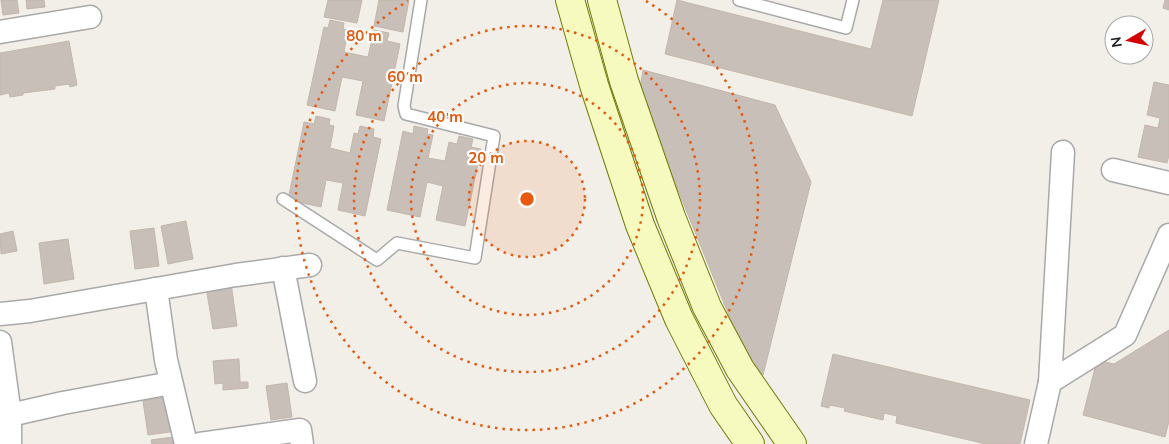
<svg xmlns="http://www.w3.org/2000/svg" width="1169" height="444" viewBox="0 0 1169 444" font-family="Mulish,sans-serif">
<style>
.building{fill:#c7bfb8;stroke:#c4b6ab}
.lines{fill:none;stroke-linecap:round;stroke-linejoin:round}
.lane-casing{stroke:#a9a9a9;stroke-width:14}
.street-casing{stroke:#a9a9a9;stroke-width:25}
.secondary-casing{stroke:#707d05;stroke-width:30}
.lane{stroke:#fff;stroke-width:11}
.street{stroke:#fff;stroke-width:22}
.secondary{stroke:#f7fabf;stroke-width:28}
.ring{fill:none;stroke:#e8590c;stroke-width:2.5;stroke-dasharray:2.5 5}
.centre{fill:#e8590c;stroke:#fff;stroke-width:2.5}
.ring-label{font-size:15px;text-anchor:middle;font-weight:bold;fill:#e8590c;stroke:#fff;stroke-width:4.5;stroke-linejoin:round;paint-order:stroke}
</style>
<rect width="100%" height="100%" fill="#f2efe9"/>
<g class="building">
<polygon points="1,0 17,0 19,13 3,15"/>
<polygon points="26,0 44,0 45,7 27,9"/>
<polygon points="328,0 362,0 357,23 324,17"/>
<polygon points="379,0 409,0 403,32 374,26"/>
<polygon points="677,0 871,49 883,0 939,0 912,116 665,54"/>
<polygon points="1165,0 1169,0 1169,10 1163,8"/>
<polygon points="330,20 344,23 343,29 348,30 344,52 368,57 374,30 389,33 387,41 400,44 384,121 356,115 363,81 342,77 335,111 307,105 324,27 328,28"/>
<polygon points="69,41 77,85 70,87 69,84 55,86 55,89 23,93 23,95 10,97 9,93 0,95 0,53"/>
<polygon points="643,70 775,105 811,182 763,375 745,355 639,94"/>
<polygon points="1154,82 1169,85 1169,155 1167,163 1138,157 1145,125 1158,128 1160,118 1147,115"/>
<polygon points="316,116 330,119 329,125 334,126 330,148 350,153 354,133 358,134 360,126 374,129 373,137 381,139 365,216 338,210 343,183 326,180 321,207 288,200 304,122 314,124"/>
<polygon points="414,126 428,129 427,134 433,135 428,158 445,161 449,142 457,144 459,136 473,139 471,147 481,149 465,226 436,220 443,186 427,182 420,217 387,210 403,131 413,134"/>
<polygon points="186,221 193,259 168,264 161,226"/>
<polygon points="154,228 159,266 135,269 130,231"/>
<polygon points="13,231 17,251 1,254 0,234"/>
<polygon points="68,239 74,279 44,284 39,243"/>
<polygon points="231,283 237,326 213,329 206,287"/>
<polygon points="1169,330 1169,421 1165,437 1083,415 1097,360 1114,364"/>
<polygon points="833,354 1030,400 1020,444 986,444 896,423 897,416 884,413 883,420 844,411 845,408 829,405 829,408 821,406"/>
<polygon points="239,359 240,382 248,382 248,388 223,390 223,383 215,384 213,361"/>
<polygon points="287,383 292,417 271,420 266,386"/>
<polygon points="171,396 177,431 148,435 143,401"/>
<polygon points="180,436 181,444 152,444 151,440"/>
</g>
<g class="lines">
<g class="lane-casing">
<g id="lane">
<polyline points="739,0 846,28 853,0"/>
<polyline points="283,199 377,260 397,243 475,258 494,136 406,114 404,106 421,0"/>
</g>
</g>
<g class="street-casing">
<g id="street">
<polyline points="0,32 90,17"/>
<polyline points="1113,170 1169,183"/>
<polyline points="283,268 305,381"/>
<polyline points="156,289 166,360 186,444"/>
<polyline points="0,314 30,311 236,275 310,265"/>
<polyline points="0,342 10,415 10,444"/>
<polyline points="1050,382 1125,335 1169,235"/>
<polyline points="10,415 63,403 171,383"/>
<polyline points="200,444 300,430 302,444"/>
<polyline points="1036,444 1050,382 1063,152"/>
</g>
</g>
<g class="secondary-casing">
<g id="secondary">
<polyline points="570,0 594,85 640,225 679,319 723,405 750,444"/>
<polyline points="602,0 624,81 671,217 707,307 740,369 792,444"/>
</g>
</g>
<use href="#lane" class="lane"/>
<use href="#street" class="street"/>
<use href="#secondary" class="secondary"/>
</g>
<circle cx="527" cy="199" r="58" fill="#e8590c" fill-opacity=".12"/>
<g class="ring">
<circle cx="527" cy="199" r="58"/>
<circle cx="527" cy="199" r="116"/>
<circle cx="527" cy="199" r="173"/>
<path d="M646 1A231 231 0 1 1 408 1"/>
</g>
<circle cx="527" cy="199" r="8" class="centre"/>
<g class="ring-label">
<text x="364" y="41">80 m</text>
<text x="405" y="82">60 m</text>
<text x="445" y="122">40 m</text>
<text x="486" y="163">20 m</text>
</g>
<g transform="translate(1129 40) rotate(261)"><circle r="24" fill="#ffffff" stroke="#a7a7a7"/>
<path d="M0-4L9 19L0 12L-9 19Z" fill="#d40000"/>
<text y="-8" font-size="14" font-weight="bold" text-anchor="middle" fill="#222222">N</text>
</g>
</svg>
